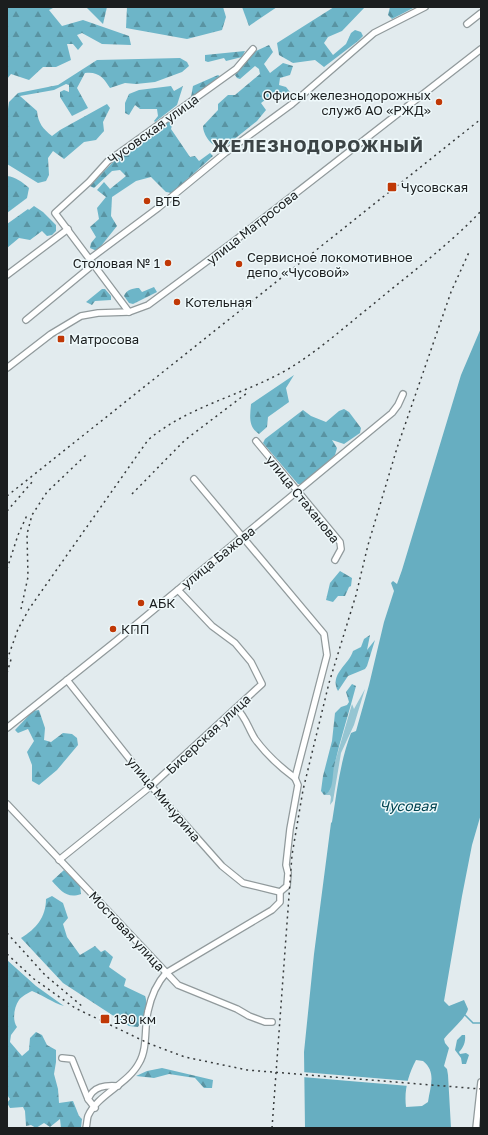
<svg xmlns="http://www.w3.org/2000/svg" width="488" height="1135" viewBox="0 0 488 1135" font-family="'Golos Text',sans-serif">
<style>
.grass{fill:#95c5d2}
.forest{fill:url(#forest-firs)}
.water{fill:#67aec1;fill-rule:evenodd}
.pier{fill:#e2ebee}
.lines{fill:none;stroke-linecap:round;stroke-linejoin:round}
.stream{stroke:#67aec1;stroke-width:1.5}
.minor-casing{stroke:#919a9c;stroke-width:8}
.minor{stroke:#fff;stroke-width:5.5}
.rail{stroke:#373b3c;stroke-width:1.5;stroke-dasharray:2 4;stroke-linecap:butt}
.poi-dot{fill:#c03806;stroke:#eff9fb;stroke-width:1.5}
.labels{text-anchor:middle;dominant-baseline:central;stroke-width:3;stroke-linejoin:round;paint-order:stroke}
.poi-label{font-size:13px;fill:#1b1e1f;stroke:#eff9fb;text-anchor:start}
.street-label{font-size:13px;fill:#1b1e1f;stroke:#eff9fb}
.water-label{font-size:14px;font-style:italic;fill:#004451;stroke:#eff9fb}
.district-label{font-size:17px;font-weight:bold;letter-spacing:1px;fill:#3c4446;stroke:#eff9fb}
</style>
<defs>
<pattern id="forest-firs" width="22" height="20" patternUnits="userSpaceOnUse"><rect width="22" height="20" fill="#6db5c8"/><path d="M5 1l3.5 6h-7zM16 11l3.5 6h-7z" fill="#5993a2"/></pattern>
</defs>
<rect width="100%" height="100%" fill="#e2ebee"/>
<polygon class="grass" points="365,689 354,725 341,753 333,801 330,805 331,797 330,795 324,795 330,790 333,769 352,704 354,709"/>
<g class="forest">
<polygon points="7,7 55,7 49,10 62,26 83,20 129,36 131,45 102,44 82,33 77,35 83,44 78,50 73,44 67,44 71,60 56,67 43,67 29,80 11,74 7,79"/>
<polygon points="86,7 107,7 103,24"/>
<polygon points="127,7 223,7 226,17 222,30 187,39 126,28"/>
<polygon points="242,7 277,7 249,26"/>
<polygon points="334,7 365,7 342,31 328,37 324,43 333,55 346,44 351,33 355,30 361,32 363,36 358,41 324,67 315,60 293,63 279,55 277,43"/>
<polygon points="390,7 415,7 392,19 388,15"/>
<path d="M269 45 273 52 264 64 270 73 283 63 293 66 290 75 280 78 279 85 286 87 290 92 284 99 278 100 273 94 261 103 266 110 257 121 222 149C212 147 203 135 203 126L218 110V104L228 95H235L260 74 259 69 255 66 240 79 237 78 235 75 256 51Z"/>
<polygon points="245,51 242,57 226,61 224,58 208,62 205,61 205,55"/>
<path d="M180 58 187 62 189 66 182 72 155 82 136 84 125 83 110 88C104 78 98 71 85 73L77 88 88 108 72 116 60 97V92L64 90 69 92V85L66 84 54 90 20 96 37 111C38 123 43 129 52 136L60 130 107 104 110 108 103 122 104 131 96 140 84 142 64 159 53 151 48 158 49 175 46 181 38 183 7 164V116L9 102 18 93 58 85 97 60Z"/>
<polygon points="218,75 221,77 191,97 193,86"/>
<polygon points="171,86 174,91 183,86 177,105 155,122 154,121 158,116 157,109 140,109 135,105 129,115 125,113 125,103 129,94 139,90"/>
<polygon points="169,120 173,122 171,129 190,157 195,156 199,161 210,153 213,156 172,193 166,192 151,177 136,181 112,197 111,216 117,226 97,251 90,248 91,243 96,237 90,227 99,219 97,208 106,197 97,190 104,182 110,189 126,176 120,170 112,171 94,188 90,186 114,161"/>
<path d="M7 176C16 177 22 182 29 188L27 198 7 213Z"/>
<polygon points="34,206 43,212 56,225 56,231 52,235 47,236 42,231 30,240 19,238 7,248 7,224 28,209 29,210"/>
<path d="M154 287 157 292 133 304 129 303 124 296C126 290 133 288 139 288L142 292Z"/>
<polygon points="102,289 105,289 111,296 111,300 95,301 92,305 86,302"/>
<path d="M294 375 286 388 289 402 268 417 267 427 259 434C248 427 250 416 251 404Z"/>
<polygon points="344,409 349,412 361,428 360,433 344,444 332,440 337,448 335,455 303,484 298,484 263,443 265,439 303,410 311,416 326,422 339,411"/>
<polygon points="340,571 352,578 351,586 349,587 345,596 338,596 333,602 326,600 330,583"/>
<path d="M370 635 367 650 375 640 367 666 365 669 348 676 338 691C329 674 349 665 353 651L361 647 364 639Z"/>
<path d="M352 684 356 686C349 713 340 740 334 767 332 776 334 792 324 795L321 791 323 776 332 741 335 713 341 707 347 705 349 702 346 692Z"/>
<polygon points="39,710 45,728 44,740 51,742 63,733 72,734 77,738 78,745 57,770 39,785 32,781 32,765 27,752 34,741 28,729 18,733 15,730 33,711"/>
<path d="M64 870 80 885 81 894C67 899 61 891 52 881Z"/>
<path d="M52 896 63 903 68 918 63 924 67 937 80 955 95 946 101 952 105 950 113 957 109 967 126 979 124 986 145 996C149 1005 143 1019 138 1027L129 1026 63 983 21 938C36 929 46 917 46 899Z"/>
<path d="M7 960 36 986 64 1006C51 1002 45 996 32 991 28 993 22 996 19 1000 14 1007 12 1020 17 1027L11 1035 10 1042 22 1056 29 1050 30 1038 36 1032 42 1035 47 1045 56 1050V1062L54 1074 58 1089 59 1103 73 1101 79 1116 82 1119 81 1128H61L60 1119 50 1127 44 1123 36 1128 31 1125 26 1126 25 1111 23 1107 10 1108 7 1103 10 1099 7 1095Z"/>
<polygon points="162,1068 213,1080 212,1088 204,1088 195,1078 169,1074 154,1078 136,1076 147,1071"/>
</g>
<g class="water">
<path d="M481 328V814L472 845 462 896 444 1001 449 1006 464 1000 468 1009C466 1018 451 1030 444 1039L445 1043 449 1048 444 1066 447 1069 448 1075 451 1128H305L304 1052 314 954 331 823 332 822C337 791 340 762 351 733L356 731 369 685 384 622 394 591 391 583 393 581 397 584 402 570 461 375ZM416 1060 423 1061C437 1072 430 1087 428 1102L422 1106 406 1107C404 1091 408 1075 416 1060Z"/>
<path d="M462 1035H465C466 1042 463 1048 459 1052L460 1054 466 1053 469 1055 466 1064H462L461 1058 455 1050 457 1040Z"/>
</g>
<polygon class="pier" points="302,1072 410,1081 409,1086 302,1077"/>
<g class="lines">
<polyline class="stream" points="465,1015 473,1023 481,1023"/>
<g class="minor-casing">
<g id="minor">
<polyline points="467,24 481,13"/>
<polyline points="7,275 68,229"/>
<polyline points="129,312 55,213 89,182 108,161 236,69 253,49"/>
<polyline points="26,320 89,268 91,258 158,208 225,153 292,104 374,33 425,7"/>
<polyline points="7,368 51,334 81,316 98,313 129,312 148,305 233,242 481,49"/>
<polyline points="256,441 340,542 341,549 335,560"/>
<polyline points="67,680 151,786 222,866 243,883 280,892"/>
<path d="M236 708C246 717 248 728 255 739 266 754 280 767 295 778"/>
<polyline points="7,728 116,641 392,413 398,405 403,394"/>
<polyline points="7,804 178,985 237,1009 249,1016 265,1022 272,1022"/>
<polyline points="59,860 151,786 262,684 251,662 235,643 212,626 178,590"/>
<polyline points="62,1058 72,1059 88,1099"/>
<path d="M95 1108 88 1099C94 1086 105 1085 118 1086"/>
<path d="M86 1128C87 1124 87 1119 88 1116 97 1095 128 1084 139 1063 148 1048 144 1027 148 1011 151 997 157 983 166 973L272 910 280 902V892L287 886 288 873 286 865 290 829 298 785 295 778 327 655 324 634 194 479"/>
<polyline points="476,1128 481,1082"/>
</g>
</g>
<use href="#minor" class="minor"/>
<g class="rail">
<polyline points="132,494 185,440 247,393"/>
<polyline points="7,496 481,119"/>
<polyline points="7,511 33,481"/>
<polyline points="7,569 18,535 28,513"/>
<polyline points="21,609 28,577 27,534 32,515 47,492 86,455"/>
<path d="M7 660 18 629 29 609 148 440C187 407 239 396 283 372 315 354 342 329 371 306 408 275 448 246 481 211"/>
<polyline points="7,673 12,656"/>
<polyline points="7,933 45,975 83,1007"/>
<polyline points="7,954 34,979 75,1008 150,1044 185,1057 247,1070 481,1089"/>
<polyline points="272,1128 292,855 303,790 329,683 356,595 368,545 397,448 451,292 470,250"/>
</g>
</g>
<g class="poi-dot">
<circle cx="439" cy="102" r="4"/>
<rect x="387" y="182" width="10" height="10" rx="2"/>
<circle cx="147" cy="201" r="4"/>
<circle cx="168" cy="263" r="4"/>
<circle cx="239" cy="264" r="4"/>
<circle cx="177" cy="302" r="4"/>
<rect x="57" y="335" width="8" height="8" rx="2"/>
<circle cx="141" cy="603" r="4"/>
<circle cx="113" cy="629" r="4"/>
<rect x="100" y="1014" width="10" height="10" rx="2"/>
</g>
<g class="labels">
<g class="poi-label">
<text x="431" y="95" text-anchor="end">Офисы железнодорожных<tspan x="431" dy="15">служб АО «РЖД»</tspan></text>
<text x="401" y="187">Чусовская</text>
<text x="155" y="201">ВТБ</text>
<text x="247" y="257">Сервисное локомотивное<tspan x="247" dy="15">депо «Чусовой»</tspan></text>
<text x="160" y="263" text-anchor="end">Столовая № 1</text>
<text x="185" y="302">Котельная</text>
<text x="69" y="339">Матросова</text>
<text x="149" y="603">АБК</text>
<text x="121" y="629">КПП</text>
<text x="114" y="1019">130 км</text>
</g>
<g class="street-label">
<text transform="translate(153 129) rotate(-36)">Чусовская улица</text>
<text transform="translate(252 227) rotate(-38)">улица Матросова</text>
<text transform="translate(303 499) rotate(51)">улица Стаханова</text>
<text transform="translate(218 557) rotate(-39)">улица Бажова</text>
<text transform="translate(208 734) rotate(-43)">Бисерская улица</text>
<text transform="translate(164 799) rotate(50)">улица Мичурина</text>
<text transform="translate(127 931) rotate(47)">Мостовая улица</text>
</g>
<g class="water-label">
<text x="408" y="805">Чусовая</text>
</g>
<g class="district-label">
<text x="318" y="145">ЖЕЛЕЗНОДОРОЖНЫЙ</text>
</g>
</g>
<rect width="488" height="1135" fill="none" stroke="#1b1e1f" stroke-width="16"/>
</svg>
